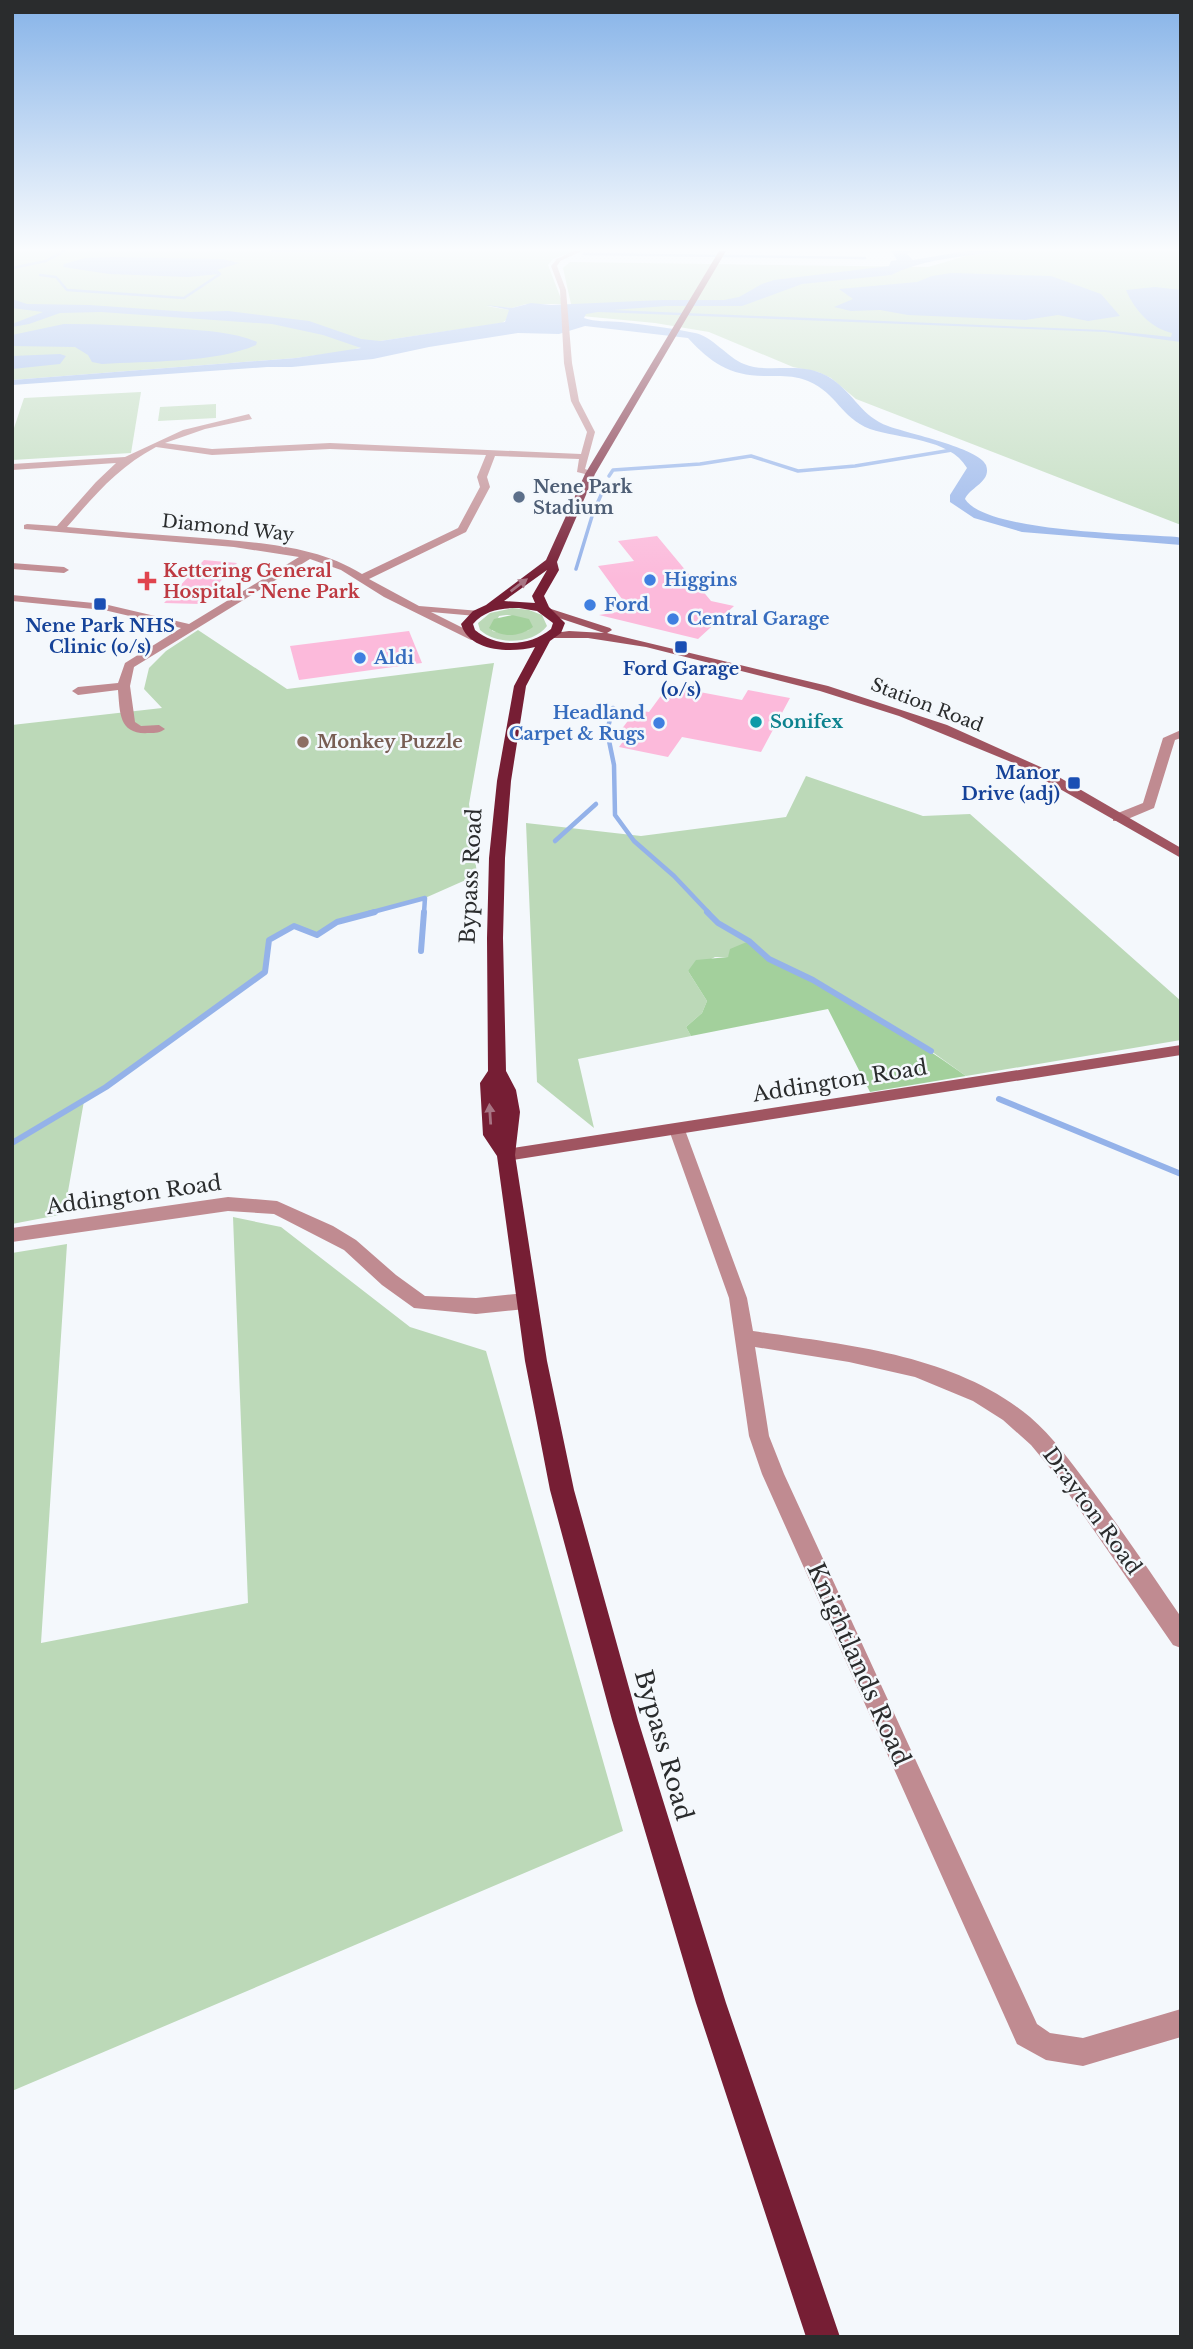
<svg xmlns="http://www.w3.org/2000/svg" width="1193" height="2349" viewBox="0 0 1193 2349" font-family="'Libre Baskerville',serif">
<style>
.green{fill:#bcd9b8;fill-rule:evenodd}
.forest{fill:#a3d09c}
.water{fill:#94b2e9}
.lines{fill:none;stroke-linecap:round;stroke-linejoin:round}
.stream-far3{stroke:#94b2e9;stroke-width:2.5}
.stream-far2{stroke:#94b2e9;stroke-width:3.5}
.stream-far1{stroke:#94b2e9;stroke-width:4.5}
.stream{stroke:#94b2e9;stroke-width:6}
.building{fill:#fcbadb}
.pedestrian{fill:#c08b91;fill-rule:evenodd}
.minor{fill:#c08b91;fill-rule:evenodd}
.tertiary{fill:#c08b91;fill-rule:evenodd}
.secondary{fill:#a05561;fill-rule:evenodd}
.trunk{fill:#761e34;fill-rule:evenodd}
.oneway{fill:#a87584}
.service-dot{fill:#5c6f8a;stroke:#f4f8fc;stroke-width:2.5}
.shop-dot{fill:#3f7fe0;stroke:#f4f8fc;stroke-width:2.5}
.health-dot{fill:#e0444e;stroke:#f4f8fc;stroke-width:2.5}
.transit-dot{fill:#1a4fb4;stroke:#f4f8fc;stroke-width:2.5}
.culture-dot{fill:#0f9aa8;stroke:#f4f8fc;stroke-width:2.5}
.education-dot{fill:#8d6e63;stroke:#f4f8fc;stroke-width:2.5}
.labels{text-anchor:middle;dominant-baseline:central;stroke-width:5;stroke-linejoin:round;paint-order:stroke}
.far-service-label{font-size:18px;font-weight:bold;fill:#4e5e75;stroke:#f4f8fc;text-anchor:start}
.far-street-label{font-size:18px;fill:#2a2c2d;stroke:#f4f8fc}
.far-health-label{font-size:18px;font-weight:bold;fill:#be3a42;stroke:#f4f8fc;text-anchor:start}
.far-shop-label{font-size:18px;font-weight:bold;fill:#366cbe;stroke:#f4f8fc;text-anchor:start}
.far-transit-label{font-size:18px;font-weight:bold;fill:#164399;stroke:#f4f8fc}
.far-culture-label{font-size:18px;font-weight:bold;fill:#0d838f;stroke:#f4f8fc;text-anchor:start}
.far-education-label{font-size:18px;font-weight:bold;fill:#785e54;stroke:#f4f8fc;text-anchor:start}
.street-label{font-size:21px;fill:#2a2c2d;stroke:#f4f8fc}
.near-street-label{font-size:24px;fill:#2a2c2d;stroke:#f4f8fc}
</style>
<rect width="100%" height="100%" fill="#f4f8fc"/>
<g class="green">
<polygon points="12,251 574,251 553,259 548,265 563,304 526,304 512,308 486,306 510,310 506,320 502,323 380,341 349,351 296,358 12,380"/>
<polygon points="1003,251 1181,251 1181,525 856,399 831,378 818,372 793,367 709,332 655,323 571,315 571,304 563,268 570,262 928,267 966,256"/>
<polygon points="141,392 131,453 12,460 12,434 24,398"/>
<polygon points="216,404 216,418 158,421 160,407"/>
<path d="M513 608 529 610 542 615 547 626C533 645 496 645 480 630L478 623 490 613ZM506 615H512L529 630 511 635 492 631 499 616Z"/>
<polygon points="198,630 287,689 494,663 469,804 477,875 425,898 337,922 317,935 293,926 270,940 265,972 106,1087 84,1101 64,1214 12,1224 12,725 162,708 144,689 149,668 166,651"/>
<polygon points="806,776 923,816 970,814 1181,1001 1181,1040 966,1076 931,1051 769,959 748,941 728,957 715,957 688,971 707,1001 702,1013 686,1027 691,1036 578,1059 594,1128 537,1082 526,823 641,836 786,817"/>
<polygon points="233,1217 281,1227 410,1327 486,1351 623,1831 12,2091 12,1253 67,1244 41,1643 248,1603"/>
</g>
<g class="forest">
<path d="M512 615 529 619 533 627C520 637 502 638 489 628L494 619Z"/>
<path d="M749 941C775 964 794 969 823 986 872 1015 920 1043 966 1076L870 1092 828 1009 691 1036 686 1027 702 1013 707 1001 688 971 696 960 728 957 730 949Z"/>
</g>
<g class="water">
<path d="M891 251H912L907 254 913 260 966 251H1003C965 257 925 258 891 275L802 284 742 306H666L613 310 1104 330 1171 337 1172 333C1151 328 1135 311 1126 290L1155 287 1181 290V342L1105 332 598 312 586 314 584 318C595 322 609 321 621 322 646 325 671 328 695 333 712 336 728 358 744 364 771 375 802 359 832 379 854 394 862 417 888 426 906 433 979 448 986 465 992 482 970 487 965 499 985 532 1136 534 1177 537L1181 538V545L1022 532 974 518 950 502V495L967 468C950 438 899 439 870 429 840 417 838 394 808 381 793 375 781 376 766 376 730 376 711 363 688 338L585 326 559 334 518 333 429 347 373 359 292 367H267L12 385V380L296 358 361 348 323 335 272 324 101 312 60 313 29 324 12 327V324L43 312 12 308V299L27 304 89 305 190 312 228 311 309 321 361 339 380 341 505 322 509 310 486 305 512 308 531 303 551 305 662 300H724L739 297 762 284 774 280 889 266 891 261 897 260Z"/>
<polygon points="113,257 222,259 239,263 217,270 220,274 188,277 109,274 63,267 64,264 85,258"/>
<polygon points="952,273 1051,276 1101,294 1120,316 1088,321 1058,315 1025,320 908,315 880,310 851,311 834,307 853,299 839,289 917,282 932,276"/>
<path d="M64 324C104 324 143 326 183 329 209 331 233 332 257 342L256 345C216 363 147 361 102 364L92 362 88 355 75 347 12 346V335Z"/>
<polygon points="60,354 66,356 60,364 12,369 12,356"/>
</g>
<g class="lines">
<g class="stream-far3">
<polyline points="272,251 355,251"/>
<polyline points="584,254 865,258"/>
<polyline points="12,268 46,261 64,251"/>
<polyline points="40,275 56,277 67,290 184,298 220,274 216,270"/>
</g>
<g class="stream-far2">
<polyline points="609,476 613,470 700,464 751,456 798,471 855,466 952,450"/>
<polyline points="576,569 593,513 605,486"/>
</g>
<g class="stream-far1">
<polyline points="613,708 607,731 614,765 615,815 634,841 674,876 709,913"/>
<polyline points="555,841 596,804"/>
<polyline points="369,913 425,898 424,913"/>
</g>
<g class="stream">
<polyline points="707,912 718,923 749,941 769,959 813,980 931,1051"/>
<polyline points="421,951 424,912"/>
<polyline points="999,1099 1181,1174"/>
<polyline points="12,1143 106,1087 265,972 269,940 294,926 317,935 337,922 375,912"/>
</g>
</g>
<g class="building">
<polygon points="657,536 711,601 734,606 698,639 599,615 630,610 598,566 634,561 618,541"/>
<polygon points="204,560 237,563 200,604 164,603"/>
<polygon points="409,631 422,663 299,680 290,646"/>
<polygon points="668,686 742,700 748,690 790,698 761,752 682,737 668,757 619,747 627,736 618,734 636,710 649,712"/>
</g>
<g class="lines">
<polygon class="pedestrian" points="558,258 561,260 557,266 566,290 572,363 568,365 564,363 560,290 551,266"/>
<g class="minor">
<polygon points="573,251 582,251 560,261 555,260"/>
<path d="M568 361 572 363 579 401 595 432 585 469 593 472V476L577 472 579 459 495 456 487 477 490 487 466 532 369 579 419 606 480 611 481 613 476 616 431 612 479 636V640H471L384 597 341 570 310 559 134 667 130 686 135 722 141 726 159 725 165 729C160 733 156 733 149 733 119 735 120 714 118 690L78 695 72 691 78 687 118 683 125 663 181 628 104 610 12 601V595L104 604 189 624 299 557 234 547 24 529V525L27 524 57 526 96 482 116 463 12 470V464L125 457 183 430 249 414 252 419 205 429 165 443 212 449 330 443 581 454 587 432 571 401 564 363ZM156 447 212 455 330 449 486 455 477 477 480 487 458 528 362 574C313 543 247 542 190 537 149 534 108 531 67 527 94 496 118 467 156 447Z"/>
<polygon points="12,563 64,567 69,570 64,573 12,569"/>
<polygon points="1181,730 1181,738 1175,740 1154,808 1123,821 1113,821 1113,815 1143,803 1163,738"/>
<path d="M677 1124 685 1130 747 1298 753 1331C846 1345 954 1354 1030 1417 1053 1437 1071 1462 1089 1486 1121 1529 1151 1573 1181 1617V1648L1173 1645 1055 1474 1031 1445 1003 1420 973 1401 915 1377 849 1362 755 1347 769 1436 784 1474 1037 2024 1050 2033 1083 2038 1181 2009V2037L1083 2066 1046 2060 1017 2044 762 1474 749 1436 729 1298 669 1130Z"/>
</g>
<polygon class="tertiary" points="228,1197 277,1201 333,1226 356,1240 396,1275 425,1296 476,1298 526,1293 533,1296 535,1301 533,1306 526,1309 476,1314 414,1308 382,1285 344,1250 274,1214 228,1211 12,1242 12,1228"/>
<g class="secondary">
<polygon points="548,608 610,628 612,630 607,633 828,686 947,725 1045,769 1181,848 1181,858 1016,764 899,716 820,691 646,647 588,638 547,638 547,634 569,631 604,633 544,613 543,611"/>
<polygon points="1181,1045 1181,1055 506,1161 497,1155 506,1149"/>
</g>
<path class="trunk" d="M719 251H726L595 474 557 562 559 570 544 596 549 607 565 623 561 633 550 641 526 686 511 781 505 858 503 938 506 1071 516 1090 520 1112 515 1155 547 1361 574 1490 638 1720 726 2003 840 2337H806L696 2003 612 1720 550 1490 525 1361 497 1156 483 1135 480 1083 488 1071 487 938 489 858 497 781 514 686 535 647C511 653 469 652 461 624L473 611 486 605 546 560 585 474ZM547 570 532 596 535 603 504 601ZM519 608 537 611 553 623 551 629C529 647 497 648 475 630L473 624C485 610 501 608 519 608Z"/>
</g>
<defs><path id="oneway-solid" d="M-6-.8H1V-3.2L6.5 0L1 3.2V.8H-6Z" transform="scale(1.75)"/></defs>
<g class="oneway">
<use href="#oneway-solid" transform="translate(519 585) rotate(-37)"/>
<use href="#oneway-solid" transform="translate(490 1114) rotate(-94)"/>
</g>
<linearGradient id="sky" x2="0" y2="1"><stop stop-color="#86b3e8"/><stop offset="0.43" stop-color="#fafcfe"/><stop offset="1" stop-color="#fafcfe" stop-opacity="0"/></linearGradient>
<rect width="1193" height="580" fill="url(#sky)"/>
<circle class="service-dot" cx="519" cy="497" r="7"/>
<g class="shop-dot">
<circle cx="650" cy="580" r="7"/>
<circle cx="590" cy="605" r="7"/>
<circle cx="673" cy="619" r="7"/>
<circle cx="360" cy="658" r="7"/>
<circle cx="659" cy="723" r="7"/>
</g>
<path class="health-dot" d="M143.5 570.5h7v7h7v7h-7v7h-7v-7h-7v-7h7z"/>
<g class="transit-dot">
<rect x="93" y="597" width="14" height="14" rx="3.5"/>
<rect x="674" y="640" width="14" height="14" rx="3.5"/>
<rect x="1067" y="776" width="14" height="14" rx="3.5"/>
</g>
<circle class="culture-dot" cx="756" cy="722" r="7"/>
<circle class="education-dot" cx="303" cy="742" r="7"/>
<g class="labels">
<g class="far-service-label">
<text x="533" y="487">Nene Park<tspan x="533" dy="21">Stadium</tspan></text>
</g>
<g class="far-street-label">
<text transform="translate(228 528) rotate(6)">Diamond Way</text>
<text transform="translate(927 705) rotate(21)">Station Road</text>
</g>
<g class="far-health-label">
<text x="163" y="571">Kettering General<tspan x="163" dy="21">Hospital - Nene Park</tspan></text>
</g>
<g class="far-shop-label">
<text x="664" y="580">Higgins</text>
<text x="604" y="605">Ford</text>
<text x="687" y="619">Central Garage</text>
<text x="374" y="658">Aldi</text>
<text x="645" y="713" text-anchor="end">Headland<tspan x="645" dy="21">Carpet &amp; Rugs</tspan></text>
</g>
<g class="far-transit-label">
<text x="100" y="626">Nene Park NHS<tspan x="100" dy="21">Clinic (o/s)</tspan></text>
<text x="681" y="669">Ford Garage<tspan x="681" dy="21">(o/s)</tspan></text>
<text x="1060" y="773" text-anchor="end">Manor<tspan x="1060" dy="21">Drive (adj)</tspan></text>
</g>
<g class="far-culture-label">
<text x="770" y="722">Sonifex</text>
</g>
<g class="far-education-label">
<text x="317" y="742">Monkey Puzzle</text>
</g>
<g class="street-label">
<text transform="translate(471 876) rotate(-87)">Bypass Road</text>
<text transform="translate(840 1081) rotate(-9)">Addington Road</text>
<text transform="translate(134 1195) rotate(-8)">Addington Road</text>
<text transform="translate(1092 1511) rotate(54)">Drayton Road</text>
</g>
<g class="near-street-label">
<text transform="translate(859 1664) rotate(66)">Knightlands Road</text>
<text transform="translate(664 1745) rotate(74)">Bypass Road</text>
</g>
</g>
<rect width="1193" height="2349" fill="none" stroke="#2a2c2d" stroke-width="28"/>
</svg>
